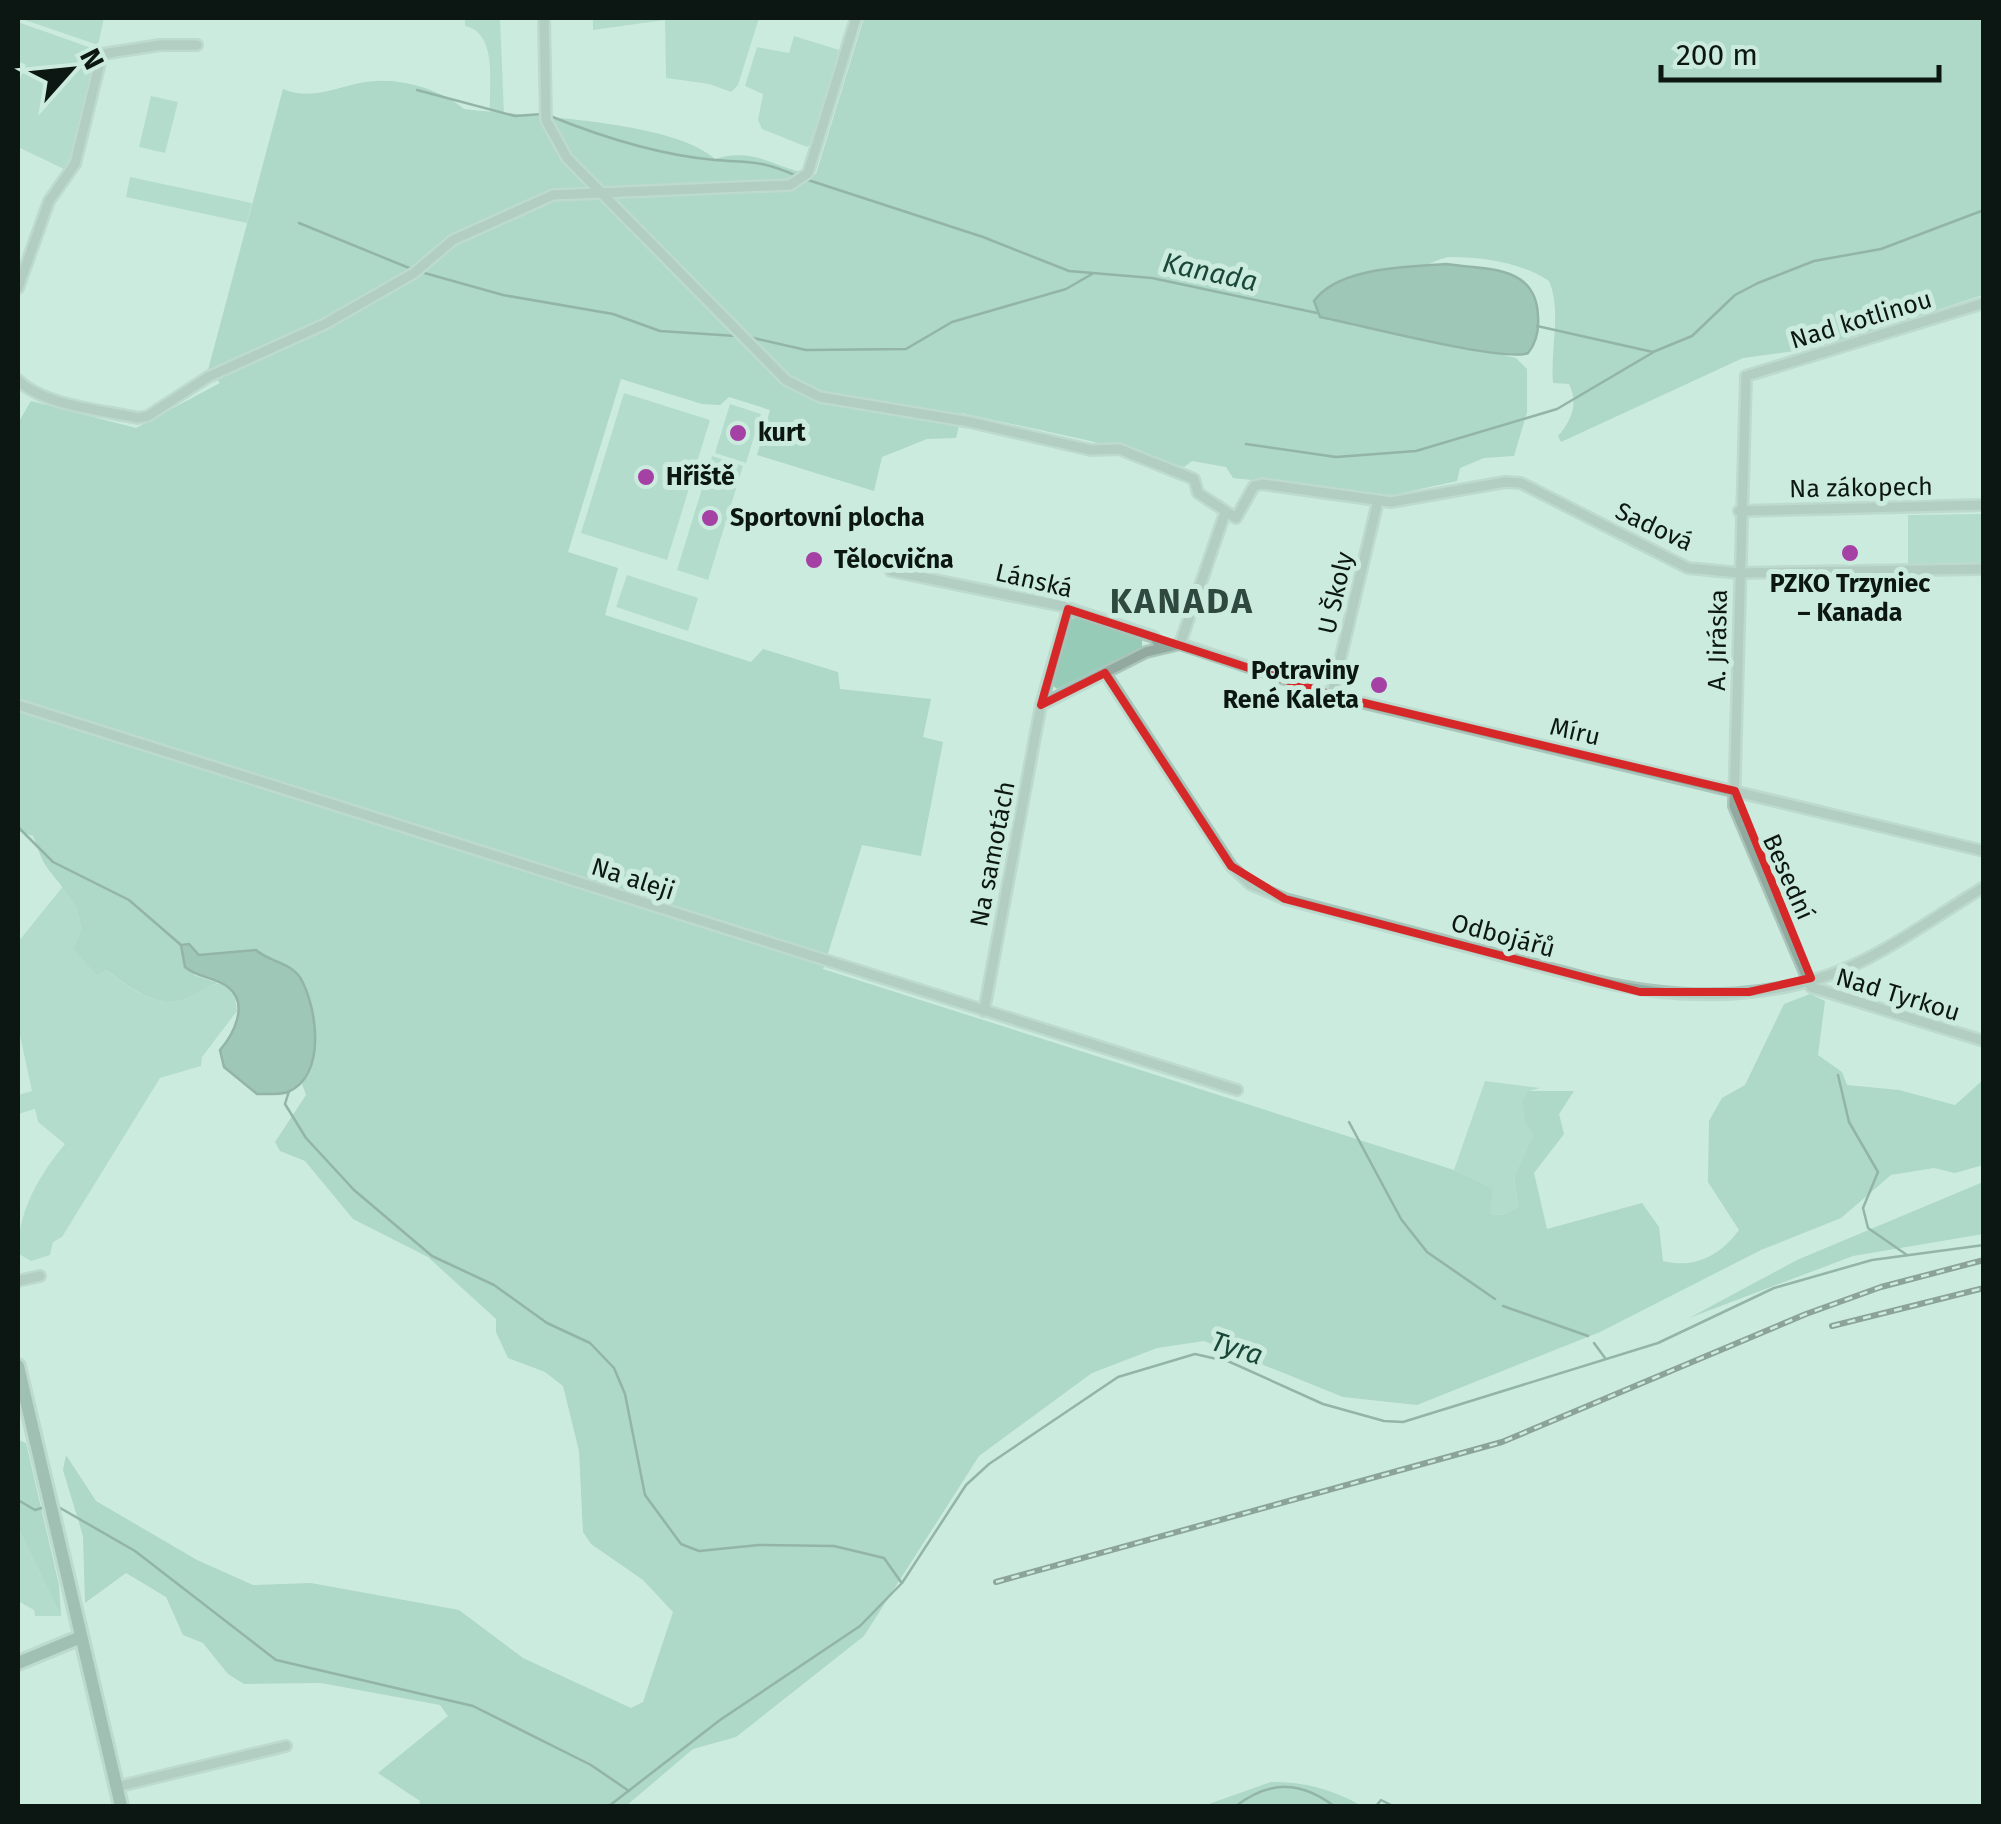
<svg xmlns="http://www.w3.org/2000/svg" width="2001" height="1824" viewBox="0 0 2001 1824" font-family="'Fira Sans',sans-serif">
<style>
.green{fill:#96cbb8}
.forest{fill:#8ac0ad}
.water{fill:#679c89;stroke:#4c7466;stroke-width:2.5}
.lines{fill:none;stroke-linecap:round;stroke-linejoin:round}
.stream{stroke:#4c7466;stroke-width:2.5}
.street-casing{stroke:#a9c5ba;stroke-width:14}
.secondary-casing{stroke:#a9c5ba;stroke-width:18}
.street{stroke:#92a9a0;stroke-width:9}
.secondary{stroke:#6a8d80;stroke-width:12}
.rail-casing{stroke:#3d4d47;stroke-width:6}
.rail{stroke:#ccebdf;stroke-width:2.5;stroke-dasharray:8;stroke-linecap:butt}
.marked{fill:none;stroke:#d62828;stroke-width:8;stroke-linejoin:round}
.poi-dot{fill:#a540a4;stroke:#ccebdf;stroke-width:4}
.labels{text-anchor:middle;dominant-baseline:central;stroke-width:10;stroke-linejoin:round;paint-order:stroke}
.street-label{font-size:25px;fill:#0c1713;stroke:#ccebdf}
.poi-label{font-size:25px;font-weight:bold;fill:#0c1713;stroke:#ccebdf;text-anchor:start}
.water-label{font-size:28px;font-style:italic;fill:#194739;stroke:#ccebdf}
.district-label{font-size:35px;font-weight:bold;letter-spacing:2.5px;fill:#2f4940;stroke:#ccebdf}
</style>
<rect width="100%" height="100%" fill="#ccebdf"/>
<g class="green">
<polygon points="19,18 104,18 98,45"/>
<path d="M465 18H500L504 114 490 112C489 85 498 33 465 26Z"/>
<polygon points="593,18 759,18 738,85 731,92 709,84 666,78 665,20 593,30"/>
<polygon points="18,22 97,50 70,162 64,169 18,147 18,83 26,65 18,61"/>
<polygon points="794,36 839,50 815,140 807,147 762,129 758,120 763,94 745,86 757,47 789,53"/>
<polygon points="151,96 178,102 165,153 139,147"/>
<polygon points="130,177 252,203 247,223 126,197"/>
<polygon points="624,393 710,420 667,560 581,533"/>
<polygon points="730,404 761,414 746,463 715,453"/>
<polygon points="712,456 743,466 708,580 677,570"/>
<polygon points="1983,514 1983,567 1908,568 1908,515"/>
<polygon points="627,575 698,598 688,631 616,607"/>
<polygon points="1076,616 1142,639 1142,647 1057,689 1049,682 1063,628"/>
<path d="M64 885 81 917 80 939 98 974 106 970C128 986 156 1011 185 997 199 991 208 984 223 983L235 995 237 1011 202 1057 201 1066 160 1078 62 1237 53 1242 50 1255 31 1261 19 1254C16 1213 40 1174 65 1144L38 1122 35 1109 18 1114V1095L32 1091 18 1026V942Z"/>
<polygon points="1485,1081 1540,1088 1529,1091 1534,1134 1514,1176 1518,1206 1503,1215 1489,1214 1493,1188 1454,1170"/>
<polygon points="18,1528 61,1616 35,1616 34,1610 18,1601"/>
</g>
<g class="forest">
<path d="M864 18H1983V295L1823 347 1743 358 1561 442 1558 436C1571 421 1579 404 1569 384L1553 383C1550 350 1562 311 1549 281 1522 263 1484 257 1451 257 1441 257 1432 264 1422 266 1387 273 1336 269 1314 301L1403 333 1516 358 1527 369V412L1514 456 1484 458 1460 468 1457 481 1393 495 1233 478 1226 467 1192 461 1184 467C1112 443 1036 430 962 413L956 438 927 439 882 457 874 491 757 455 770 410 729 397 720 405 702 404 621 379 568 552 618 568 605 615 751 662 763 649 838 672 840 689 931 699 923 737 943 742 921 856 862 845 823 969 1454 1170 1493 1188 1490 1214 1503 1215 1518 1206 1514 1176 1534 1134 1526 1125 1522 1101 1529 1091H1574L1559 1114 1564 1134 1534 1173 1547 1229 1642 1203 1659 1227 1663 1261C1694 1269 1720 1256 1739 1230L1708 1182 1709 1121 1722 1098 1745 1085 1784 1004 1810 994 1825 1001 1818 1055 1842 1072 1847 1085 1899 1090 1955 1105 1983 1080V1165L1955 1173 1934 1168 1891 1175 1841 1218 1761 1250 1600 1332 1417 1405 1343 1397 1204 1341 1157 1348 1092 1373 979 1456 864 1636 736 1737 693 1749 626 1806H419L420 1801 378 1773 448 1716 440 1705 321 1683 244 1684 228 1674 203 1643 183 1635 166 1597 126 1573 85 1603 83 1536 63 1470 66 1455 96 1501 197 1560 253 1585 311 1583 459 1610 523 1658 631 1708 643 1702 673 1612 643 1580 591 1544 583 1532 579 1451 563 1386 545 1372 508 1358 496 1332V1319L428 1257 353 1219 305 1161 280 1151 275 1142 306 1095 301 1081 307 1067 302 980C268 951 240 953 199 955L189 944 194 975 218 983C205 986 193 997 180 1000 151 1007 128 985 106 970L97 975 73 949C95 915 64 892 46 866 40 857 37 845 33 836L18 831V423L31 401 136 428 220 383 208 370 283 89C315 103 344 82 376 81 405 79 443 91 464 109 527 117 671 120 715 159 760 146 775 171 816 174Z"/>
<polygon points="1983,1182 1983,1234 1853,1256 1689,1318 1797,1260"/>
<polygon points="18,1440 26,1443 59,1585 61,1616 18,1528"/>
<path d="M1271 1782C1306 1782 1331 1789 1362 1806H1203Z"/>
</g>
<g class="water">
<path d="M1446 264C1486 270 1536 264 1538 316 1539 330 1537 342 1528 353 1505 363 1357 324 1320 317L1314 301C1338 267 1407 267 1446 264Z"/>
<path d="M189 944 199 955 256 950C269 962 291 962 301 979 317 1008 327 1075 288 1092 279 1095 266 1094 257 1094L224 1067 220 1050C233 1035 250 1004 228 987 215 977 198 978 185 967L181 945Z"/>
</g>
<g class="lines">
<g class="stream">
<polyline points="417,90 515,116 543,114"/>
<path d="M550 116C602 137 658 155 715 160 753 163 760 160 797 176"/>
<polyline points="805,179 983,237 1069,271 1152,278 1317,313"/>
<polyline points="299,223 414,270"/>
<polyline points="421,272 503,295 613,314 660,331 736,336"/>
<polyline points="1537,326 1653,352 1692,336 1735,295 1758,283 1814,261 1881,249 1984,210"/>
<polyline points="749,337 806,350 906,349 952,322 1066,289 1092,274"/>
<polyline points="1246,444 1336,457 1416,451 1557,409 1652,353"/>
<polyline points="18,827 53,862 129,900 181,945"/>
<polyline points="1838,1075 1849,1122 1878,1172 1863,1208 1868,1228 1907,1255"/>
<polyline points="289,1091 285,1104 306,1138 354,1190 432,1256 494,1285 547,1323 590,1343 614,1368 625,1394 645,1495 681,1544 699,1551 759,1545 834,1546 884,1558 901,1582"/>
<polyline points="1349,1122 1401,1219 1427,1252 1495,1299"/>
<polyline points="1503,1306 1588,1336"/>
<polyline points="1594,1343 1605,1358"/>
<polyline points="18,1500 35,1510 48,1506"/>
<polyline points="55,1505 135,1551 276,1660 473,1706 591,1765 629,1791"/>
<polyline points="609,1806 720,1720 860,1626 902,1583 966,1485 989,1464 1118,1377 1195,1354 1230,1362 1323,1404 1384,1421 1403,1422 1658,1343 1774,1288 1872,1260 1984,1245"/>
<path d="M1236 1806C1270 1780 1301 1781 1334 1806"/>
<polyline points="1376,1806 1381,1800 1393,1806"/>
</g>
<g class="street-casing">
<g id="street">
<polyline points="544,18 546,120 567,158 786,380 820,397 970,422 1091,450 1119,449 1194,479 1198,493 1236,518 1254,486 1262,484 1391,502 1505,482 1521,483 1688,568 1739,573 1984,569"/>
<polyline points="18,288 49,201 75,164 102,54 160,45 197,45"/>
<polyline points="1984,303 1746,376 1734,806 1811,987 1984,1041"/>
<path d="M18 380C44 406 102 410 138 418L148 416 208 377 325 324 414 273 453 240 553 195 790 185 808 173 856 18"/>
<polyline points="1739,511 1984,505"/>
<polyline points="891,571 1062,606 1154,637 1160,646"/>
<polyline points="1180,644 1225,513"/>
<path d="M1105 673 1231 866 1250 884 1285 899 1593 980C1684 1002 1787 1002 1872 956 1910 936 1946 910 1984 887"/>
<polyline points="1332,694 1378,501"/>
<polyline points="18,705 1237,1090"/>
<polyline points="1041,705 1146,652 1180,644 1335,696 1984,851"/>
<polyline points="984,1011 1041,705 1068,609"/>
<polyline points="18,1281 40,1276"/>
<polyline points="116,1787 286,1746"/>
</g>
</g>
<g class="secondary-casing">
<g id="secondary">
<polyline points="18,1366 121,1806"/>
<polyline points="18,1663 81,1637"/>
</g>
</g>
<use href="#street" class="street"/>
<use href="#secondary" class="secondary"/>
<g class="rail-casing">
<g id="rail">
<polyline points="1832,1326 1984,1288"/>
<polyline points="996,1582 1502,1442 1806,1314 1881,1287 1984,1260"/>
</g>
</g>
<use href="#rail" class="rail"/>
</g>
<path d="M0 0H2001V1824H0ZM1068 609 1335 696 1735 791 1811 978 1749 992H1640L1285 899 1231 866 1105 673 1041 705Z" fill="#ccebdf" fill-opacity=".55" fill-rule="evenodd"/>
<path class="marked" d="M1068 609 1335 696 1735 791 1811 978 1749 992H1640L1285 899 1231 866 1105 673 1041 705Z"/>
<g class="poi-dot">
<circle cx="738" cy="433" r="10"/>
<circle cx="646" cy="477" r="10"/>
<circle cx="710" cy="518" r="10"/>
<circle cx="1850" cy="553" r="10"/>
<circle cx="814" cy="560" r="10"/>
<circle cx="1379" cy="685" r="10"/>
</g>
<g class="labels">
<g class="street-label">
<text transform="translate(1861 320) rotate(-17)">Nad kotlinou</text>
<text transform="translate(1861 488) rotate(-1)">Na zákopech</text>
<text transform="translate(1654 527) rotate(25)">Sadová</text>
<text transform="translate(1034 581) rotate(13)">Lánská</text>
<text transform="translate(1336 593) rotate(-77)">U Školy</text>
<text transform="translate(1718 640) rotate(-89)">A. Jiráska</text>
<text transform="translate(1575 732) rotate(13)">Míru</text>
<text transform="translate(993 854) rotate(-79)">Na samotách</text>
<text transform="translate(1788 877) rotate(66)">Besední</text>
<text transform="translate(633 879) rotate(18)">Na aleji</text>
<text transform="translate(1503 936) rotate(15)">Odbojářů</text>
<text transform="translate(1898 995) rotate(17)">Nad Tyrkou</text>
</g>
<g class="poi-label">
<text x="758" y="433">kurt</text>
<text x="666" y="477">Hřiště</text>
<text x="730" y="518">Sportovní plocha</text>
<text x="834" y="560">Tělocvična</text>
<text x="1850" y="584" text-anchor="middle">PZKO Trzyniec<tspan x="1850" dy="29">– Kanada</tspan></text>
<text x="1359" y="671" text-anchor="end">Potraviny<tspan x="1359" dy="29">René Kaleta</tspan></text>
</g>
<g class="water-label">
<text transform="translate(1210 272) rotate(12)">Kanada</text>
<text transform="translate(1237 1348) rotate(18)">Tyra</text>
</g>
<g class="district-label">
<text x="1182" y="601">KANADA</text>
</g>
</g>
<rect width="2001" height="1824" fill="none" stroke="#0c1713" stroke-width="40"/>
<g transform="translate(70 70) rotate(63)" stroke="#ccebdf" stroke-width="8" paint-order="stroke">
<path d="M0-8L18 38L0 25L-18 38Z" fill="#0c1713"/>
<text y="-15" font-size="28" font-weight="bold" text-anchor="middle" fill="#0c1713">N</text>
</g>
<path d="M1661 65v15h278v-15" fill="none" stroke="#0c1713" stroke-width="5"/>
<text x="1676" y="65" font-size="30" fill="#0c1713" stroke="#ccebdf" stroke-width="8" paint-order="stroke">200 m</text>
</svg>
